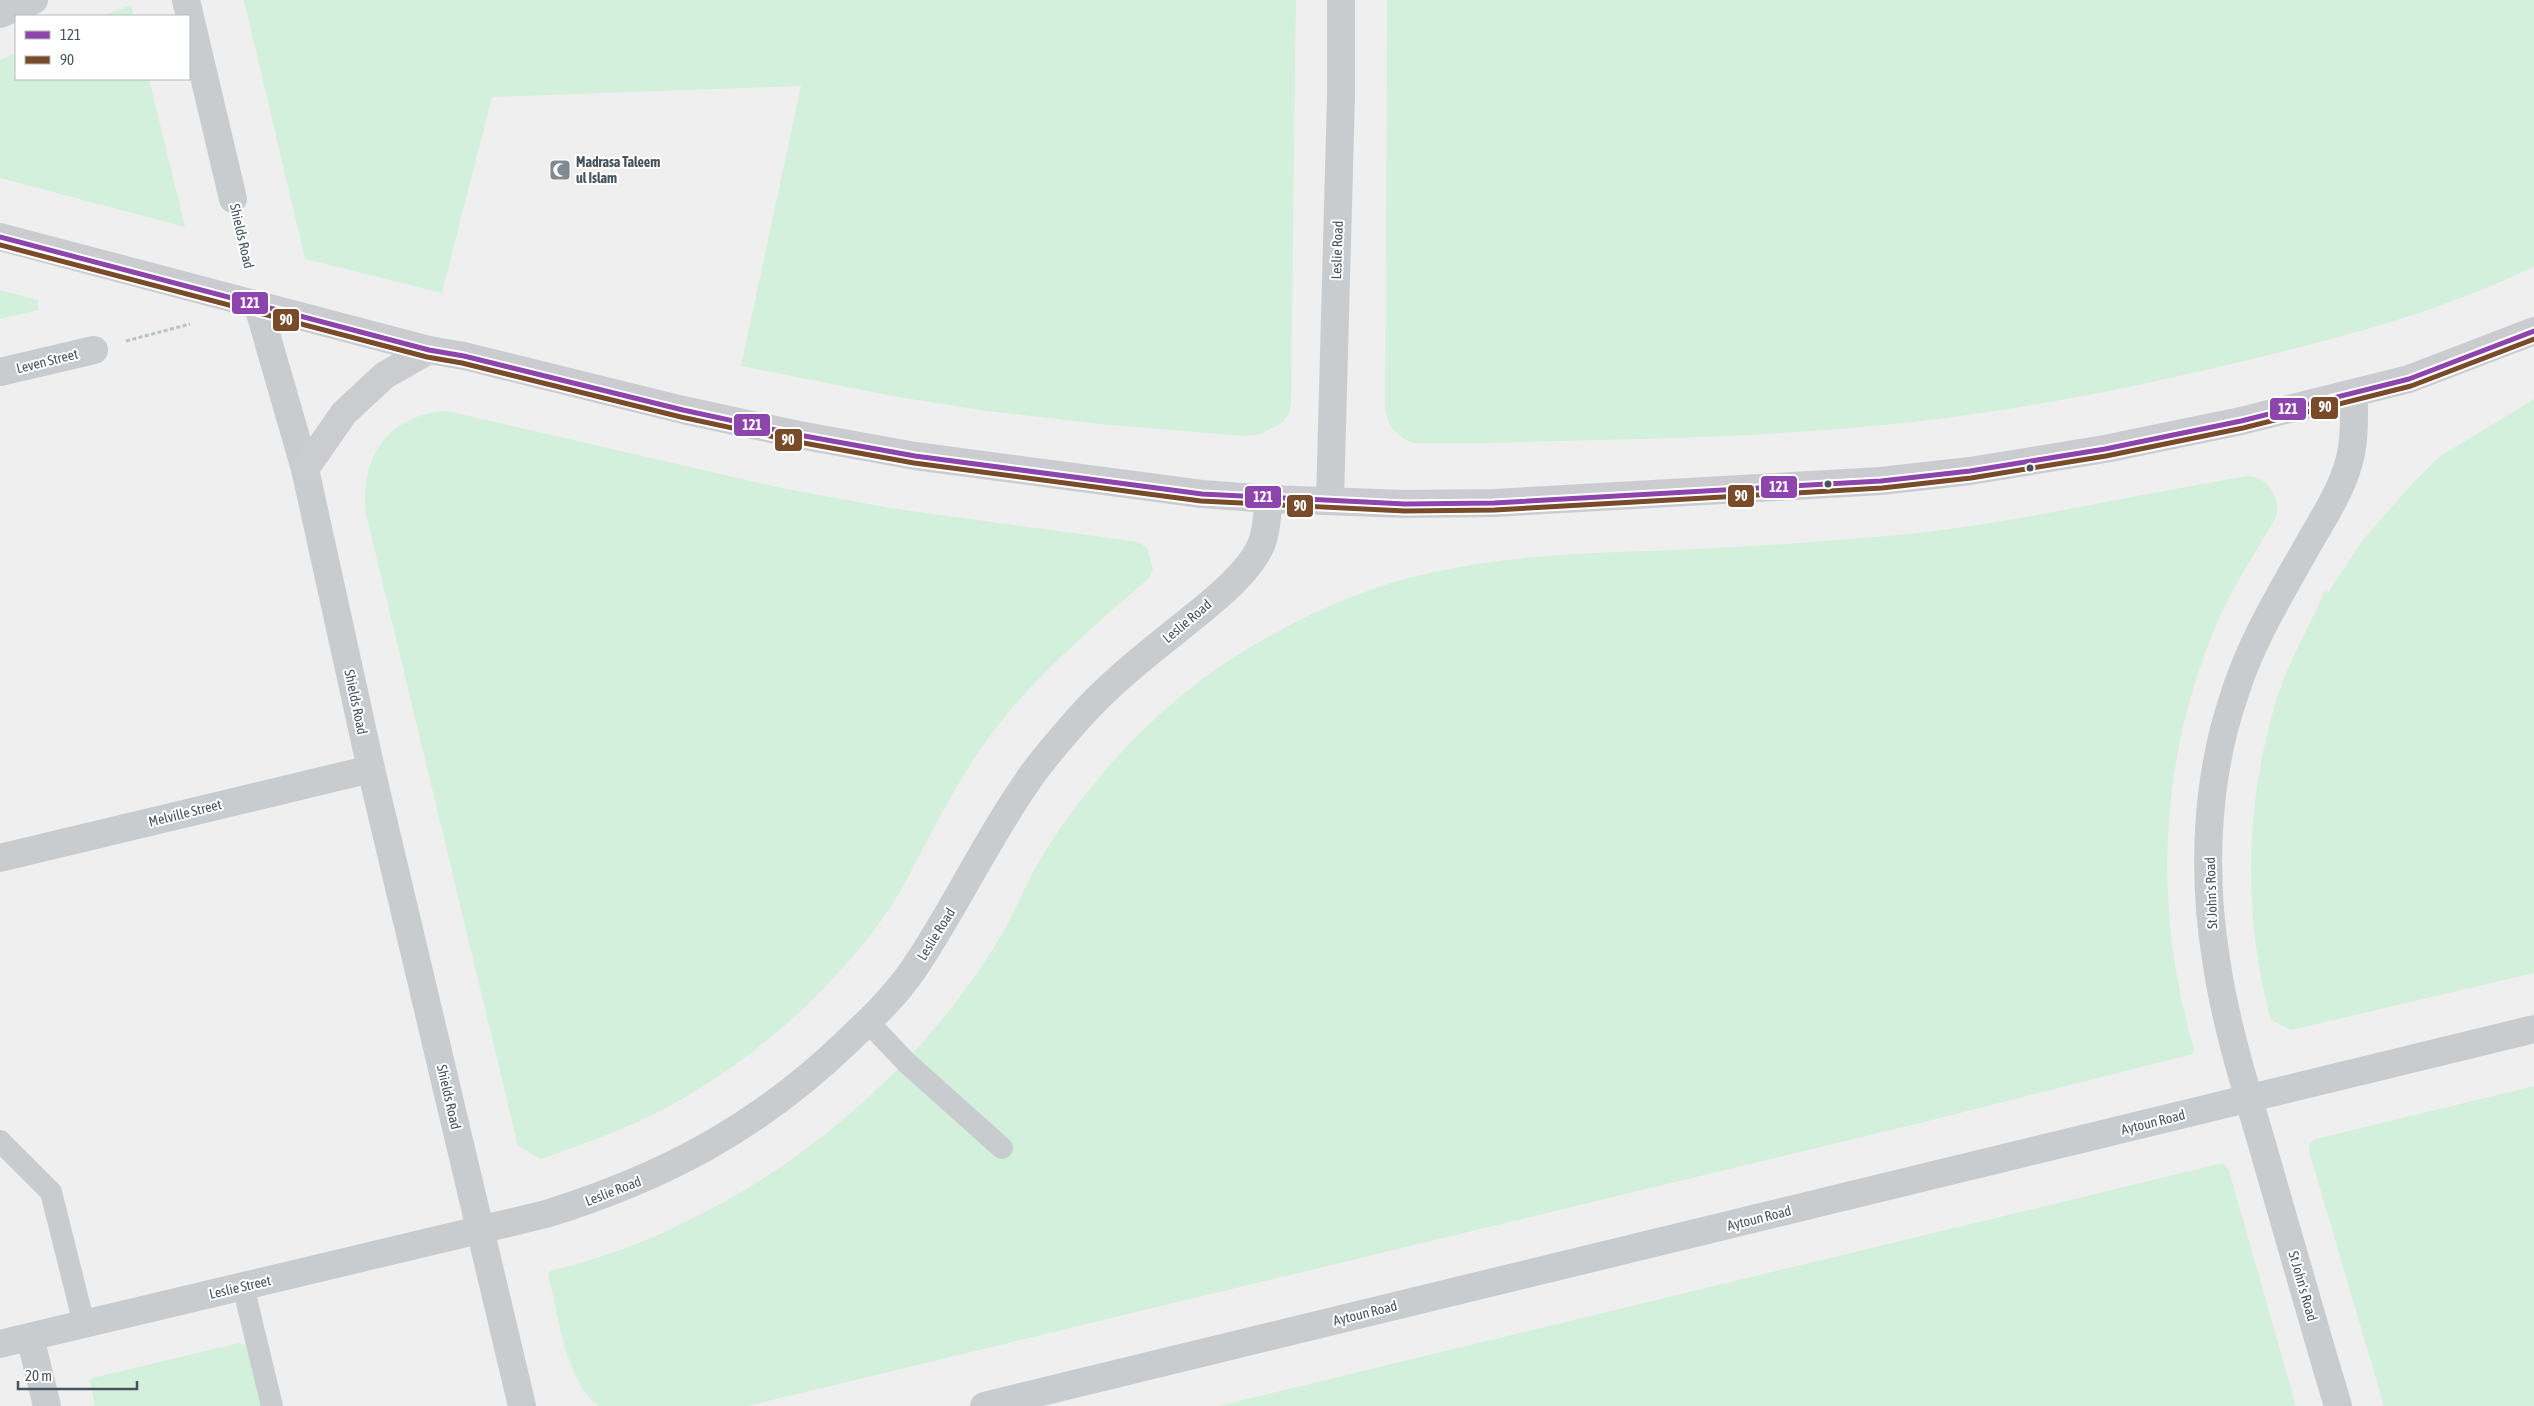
<svg xmlns="http://www.w3.org/2000/svg" width="2534" height="1406" viewBox="0 0 2534 1406" font-family="'Asap Condensed',sans-serif">
<style>
.green{fill:#d3f0dc}
.lines{fill:none;stroke-linecap:round;stroke-linejoin:round}
.path{stroke:#b6c4bf;stroke-width:3;stroke-dasharray:4 2.5;stroke-linecap:butt}
.lane{stroke:#c9ccce;stroke-width:22}
.street{stroke:#c9ccce;stroke-width:28}
.secondary{stroke:#caccd0;stroke-width:28}
.bus-1-casing{stroke:#fff;stroke-width:9}
.bus-2-casing{stroke:#fff;stroke-width:9}
.bus-1{stroke:#8e44ad;stroke-width:5}
.bus-2{stroke:#7a4b2a;stroke-width:5}
.bus-dot{fill:#46535c;stroke:#fff;stroke-width:2}
.labels{text-anchor:middle;dominant-baseline:central;stroke-width:4;stroke-linejoin:round;paint-order:stroke}
.poi-label{font-size:14px;font-weight:bold;fill:#46535c;stroke:#fff;text-anchor:start}
.street-label{font-size:14px;fill:#46535c;stroke:#fff}
.line-badge{stroke:#fff;stroke-width:2}
.badge-label{font-size:14px;text-anchor:middle;font-weight:bold;fill:#fff}
</style>
<rect width="100%" height="100%" fill="#f0efef"/>
<g class="green">
<polygon points="244,0 1296,0 1291,402 1289,414 1283,422 1261,434 1244,436 1100,424 987,411 898,397 741,366 801,86 492,97 442,293 305,259"/>
<path d="M1387 0H2534V266C2442 312 2339 338 2240 362 2119 391 1996 415 1872 426 1780 435 1689 438 1597 440 1536 441 1474 445 1413 443 1398 438 1387 425 1385 409Z"/>
<polygon points="131,5 134,16 103,16"/>
<polygon points="16,53 16,79 149,79 185,227 0,178 0,60"/>
<polygon points="0,290 38,300 38,310 0,319"/>
<path d="M2534 399V973L2291 1030 2271 1020C2242 915 2245 802 2277 698 2289 660 2310 626 2325 590L2328 593 2362 541 2413 483 2439 457Z"/>
<path d="M447 411 781 488 896 509 1139 542 1147 548 1153 569 1149 578C1092 628 1032 678 987 740 956 783 932 832 907 879 887 917 856 955 826 986 770 1044 701 1095 626 1127 598 1139 569 1149 541 1159L518 1146 366 514C359 458 388 414 447 411Z"/>
<path d="M2248 476C2267 476 2280 497 2277 515 2259 548 2237 579 2221 614 2160 750 2151 906 2194 1048L2193 1054 1912 1125 747 1406H598C565 1380 558 1314 548 1274L550 1271C732 1228 907 1095 1002 934 1015 911 1025 886 1038 863 1083 786 1160 703 1236 656 1289 623 1348 594 1409 578 1496 555 1586 553 1676 550 1742 547 1808 543 1875 537 2001 527 2124 496 2248 476Z"/>
<polygon points="2534,1086 2534,1406 2384,1406 2309,1151 2310,1143 2316,1139"/>
<polygon points="2223,1163 2229,1170 2296,1406 1218,1406"/>
<polygon points="239,1343 247,1345 263,1406 95,1406 90,1381 92,1378"/>
</g>
<g class="lines">
<g class="path">
<polyline points="241,231 249,266"/>
<polyline points="126,341 190,324"/>
</g>
<g class="lane">
<polyline points="868,1022 907,1063 1002,1148"/>
<polyline points="0,1141 51,1192 84,1324"/>
<polyline points="243,1286 272,1406"/>
</g>
<g class="street">
<polyline points="186,0 233,199"/>
<polyline points="0,14 34,0"/>
<polyline points="258,306 305,469 371,769 522,1406"/>
<polyline points="0,372 94,350"/>
<polyline points="1330,500 1341,96 1341,0"/>
<polyline points="0,858 371,769"/>
<polyline points="30,1337 47,1406"/>
<path d="M0 1344 546 1214C665 1177 759 1127 849 1040 872 1018 895 996 913 970 954 910 984 844 1025 785 1040 761 1060 740 1078 719 1107 686 1142 658 1176 631 1202 610 1248 576 1261 545 1267 532 1267 513 1269 499"/>
<polyline points="984,1406 2534,1029"/>
<path d="M2338 1406C2314 1326 2291 1246 2268 1165 2249 1098 2226 1029 2216 959 2202 873 2206 778 2234 696 2251 641 2281 593 2309 543 2324 517 2341 491 2349 462 2355 440 2354 417 2354 394"/>
</g>
<g class="secondary">
<polyline points="0,237 429,350 464,356 683,410 799,435 915,456 1202,494 1269,499 1405,504 1494,503 1881,481 1970,471 2105,449 2241,421 2409,379 2534,331"/>
<polyline points="305,469 344,413 385,375 429,350"/>
</g>
<g class="bus-1-casing">
<polyline id="bus-1" points="0,237 429,350 464,356 683,410 799,435 915,456 1202,494 1405,504 1494,503 1881,481 1970,471 2105,449 2241,421 2409,379 2534,331"/>
</g>
<g class="bus-2-casing">
<polyline id="bus-2" points="0,245 427,357 462,363 681,417 798,442 914,463 1201,501 1405,511 1494,510 1882,488 1971,478 2106,456 2243,428 2411,386 2534,339"/>
</g>
<use href="#bus-1" class="bus-1"/>
<use href="#bus-2" class="bus-2"/>
</g>
<defs>
<g id="mosque-square" transform="scale(1.125)"><rect x="-9" y="-9" width="18" height="18" rx="4" fill="#828a8f" stroke="#fff"/><path d="M3.5-4.9A6 6 0 1 0 3.5 4.9A5 5 0 1 1 3.5-4.9Z" fill="#fff"/></g>
</defs>
<g fill-rule="evenodd">
<use href="#mosque-square" x="560" y="170"/>
</g>
<g class="bus-dot">
<circle cx="2030" cy="468" r="4.5"/>
<circle cx="1828" cy="484" r="4.5"/>
</g>
<g class="labels">
<g class="poi-label">
<text x="576" y="162">Madrasa Taleem<tspan x="576" dy="16">ul Islam</tspan></text>
</g>
<g class="street-label">
<text transform="translate(242 236) rotate(77)">Shields Road</text>
<text transform="translate(1337 250) rotate(-88)">Leslie Road</text>
<text transform="translate(47 361) rotate(-14)">Leven Street</text>
<text transform="translate(1187 621) rotate(-40)">Leslie Road</text>
<text transform="translate(356 702) rotate(78)">Shields Road</text>
<text transform="translate(185 813) rotate(-14)">Melville Street</text>
<text transform="translate(2211 893) rotate(-92)">St John's Road</text>
<text transform="translate(936 934) rotate(-58)">Leslie Road</text>
<text transform="translate(449 1097) rotate(77)">Shields Road</text>
<text transform="translate(2153 1122) rotate(-14)">Aytoun Road</text>
<text transform="translate(613 1191) rotate(-21)">Leslie Road</text>
<text transform="translate(1759 1218) rotate(-14)">Aytoun Road</text>
<text transform="translate(2303 1286) rotate(74)">St John's Road</text>
<text transform="translate(240 1287) rotate(-13)">Leslie Street</text>
<text transform="translate(1365 1313) rotate(-14)">Aytoun Road</text>
</g>
</g>
<g class="line-badge">
<rect x="231" y="291" width="38" height="24" rx="5" fill="#8e44ad"/>
<rect x="272" y="308" width="28" height="24" rx="5" fill="#7a4b2a"/>
<rect x="2310" y="396" width="29" height="24" rx="5" fill="#7a4b2a"/>
<rect x="2269" y="397" width="38" height="24" rx="5" fill="#8e44ad"/>
<rect x="733" y="413" width="38" height="24" rx="5" fill="#8e44ad"/>
<rect x="774" y="428" width="29" height="24" rx="5" fill="#7a4b2a"/>
<rect x="1760" y="475" width="38" height="24" rx="5" fill="#8e44ad"/>
<rect x="1727" y="484" width="28" height="24" rx="5" fill="#7a4b2a"/>
<rect x="1244" y="485" width="38" height="24" rx="5" fill="#8e44ad"/>
<rect x="1286" y="494" width="28" height="24" rx="5" fill="#7a4b2a"/>
</g>
<g class="badge-label">
<text x="250" y="308">121</text>
<text x="286" y="325">90</text>
<text x="2325" y="412">90</text>
<text x="2288" y="414">121</text>
<text x="752" y="430">121</text>
<text x="788" y="445">90</text>
<text x="1779" y="492">121</text>
<text x="1741" y="501">90</text>
<text x="1263" y="502">121</text>
<text x="1300" y="511">90</text>
</g>
<rect x="15" y="15" width="175" height="65" fill="#ffffff" stroke="#b5babe"/>
<rect x="25" y="31" width="25" height="8" fill="#8e44ad" stroke="#b5babe"/>
<text x="60" y="40" font-size="15" fill="#46535c">121</text>
<rect x="25" y="56" width="25" height="8" fill="#7a4b2a" stroke="#b5babe"/>
<text x="60" y="65" font-size="15" fill="#46535c">90</text>
<path d="M18 1381v8h119v-8" fill="none" stroke="#46535c" stroke-width="2.5"/>
<text x="25" y="1381" font-size="15" fill="#46535c" stroke="#ffffff" stroke-width="4" paint-order="stroke">20 m</text>
</svg>
